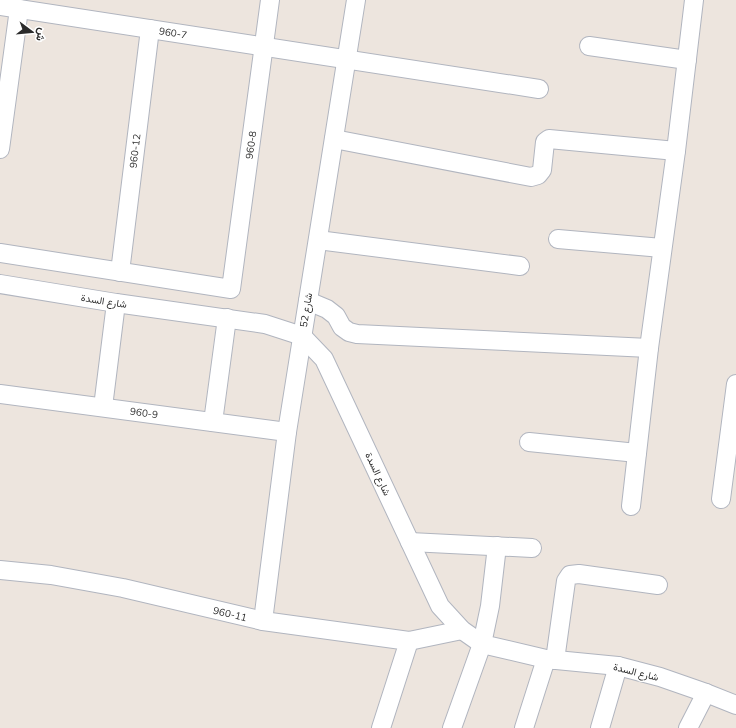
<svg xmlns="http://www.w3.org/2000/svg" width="736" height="728" viewBox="0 0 736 728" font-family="Mulish,Vazirmatn,sans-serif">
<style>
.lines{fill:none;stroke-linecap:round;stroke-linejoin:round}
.minor-casing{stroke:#b1b5bf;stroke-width:20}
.minor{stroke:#fff;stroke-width:18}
.labels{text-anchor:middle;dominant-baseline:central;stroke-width:3;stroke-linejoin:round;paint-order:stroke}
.street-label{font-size:10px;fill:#2b2b2b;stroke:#fff}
</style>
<rect width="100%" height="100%" fill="#ede5de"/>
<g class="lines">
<g class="minor-casing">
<g id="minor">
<polyline points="0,6 539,89"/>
<polyline points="589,46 687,60"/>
<polyline points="334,139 531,177 538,175 542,170 545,142 549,139 676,151"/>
<polyline points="0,149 19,9"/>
<polyline points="558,239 662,248"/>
<polyline points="318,240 520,266"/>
<polyline points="0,253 231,289 270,0"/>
<polyline points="120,272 150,29"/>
<polyline points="0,284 116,303 265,324 302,336 324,359 440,606 462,630 482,644 546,659 618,666 660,677 706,693 736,705"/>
<polyline points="308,301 327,309 336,316 342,327 349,332 357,334 649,348"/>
<polyline points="0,394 287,432"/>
<polyline points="103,407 116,303"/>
<polyline points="213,422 227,318"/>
<polyline points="529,442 637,453"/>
<polyline points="721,499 736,384"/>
<polyline points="631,506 649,348 676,151 694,0"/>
<polyline points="410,542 532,548"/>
<polyline points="0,570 51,575 123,588 263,621 409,641 462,630"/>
<polyline points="263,621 287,432 356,0"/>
<polyline points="555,660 566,581 570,575 579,574 658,585"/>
<polyline points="381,728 409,641"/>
<polyline points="452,728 482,644 490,606 497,546"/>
<polyline points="524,728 546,659"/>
<polyline points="600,728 618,666"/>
<polyline points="688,728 706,693"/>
</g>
</g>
<use href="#minor" class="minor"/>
</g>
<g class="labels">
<g class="street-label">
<text transform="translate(173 33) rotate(9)">960-7</text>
<text transform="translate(251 145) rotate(-82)">960-8</text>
<text transform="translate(135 151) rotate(-83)">960-12</text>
<text transform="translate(104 301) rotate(9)">شارع السدة</text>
<text transform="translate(306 310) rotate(-81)">شارع 52</text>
<text transform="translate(144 413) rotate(8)">960-9</text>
<text transform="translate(378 474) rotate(65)">شارع السدة</text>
<text transform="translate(230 614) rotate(13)">960-11</text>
<text transform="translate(636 672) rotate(14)">شارع السدة</text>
</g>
</g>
<g transform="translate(32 32) rotate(106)" stroke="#ffffff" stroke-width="3" paint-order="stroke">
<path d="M0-3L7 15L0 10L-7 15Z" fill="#2b2b2b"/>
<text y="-6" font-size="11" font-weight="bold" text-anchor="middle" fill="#2b2b2b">ش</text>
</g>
</svg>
